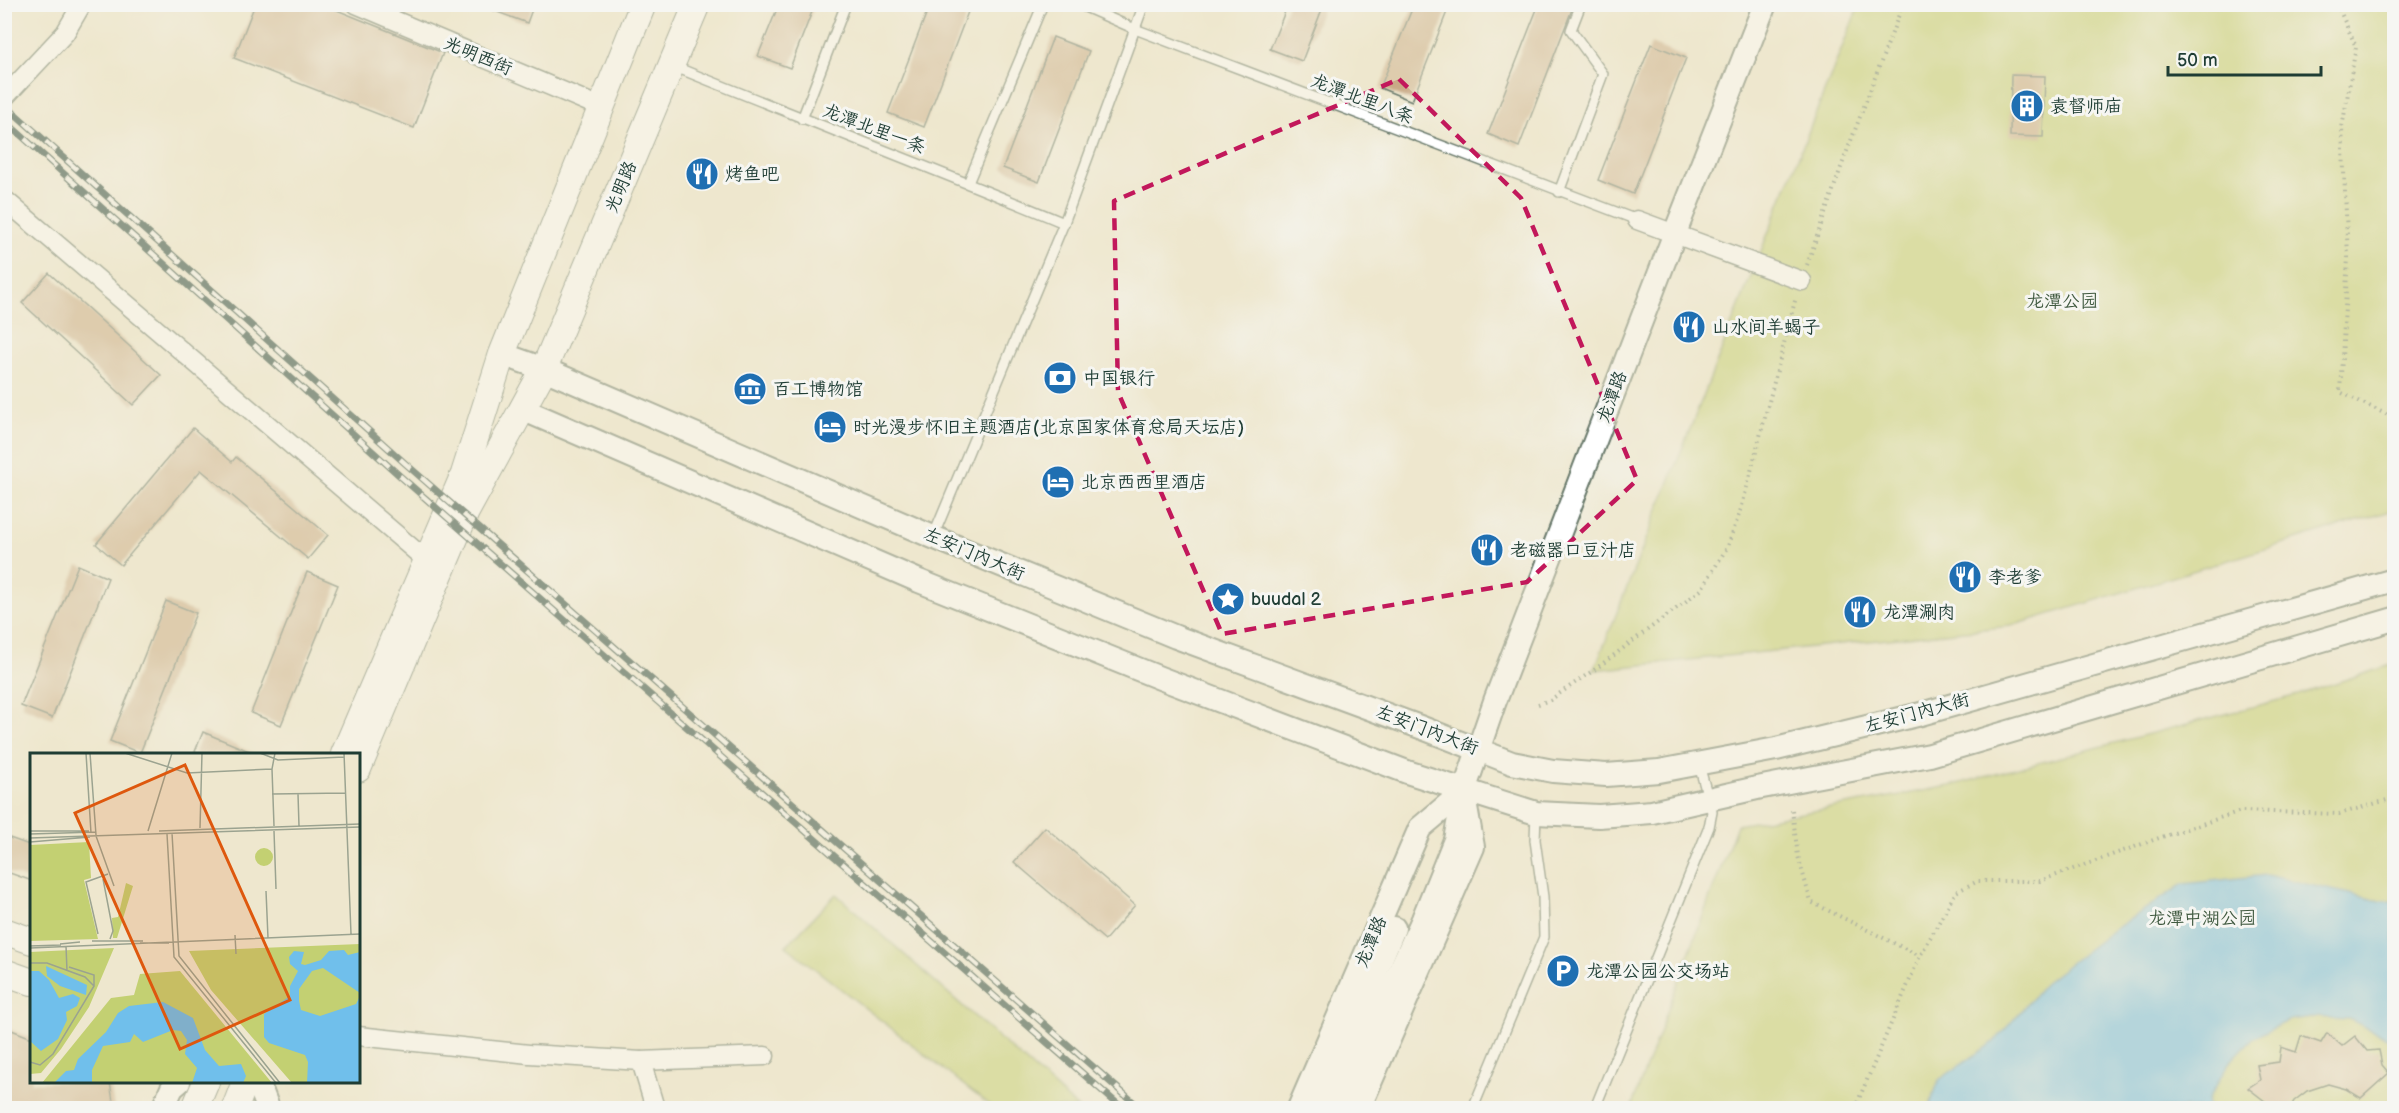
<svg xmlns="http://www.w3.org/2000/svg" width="2399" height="1113" viewBox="0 0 2399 1113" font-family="'Balsamiq Sans','LXGW WenKai TC',sans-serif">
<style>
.green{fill:#c3d072;stroke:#718653;stroke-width:1.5}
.water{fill:#70bfeb;stroke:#487e90;stroke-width:1.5}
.building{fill:#c9aa86}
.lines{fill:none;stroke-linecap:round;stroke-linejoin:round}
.service-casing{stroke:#67786a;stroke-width:12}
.minor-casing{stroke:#67786a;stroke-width:21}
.tertiary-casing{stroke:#67786a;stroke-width:26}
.secondary-casing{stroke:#67786a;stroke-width:28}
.path{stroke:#67786a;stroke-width:4;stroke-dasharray:1.5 4.5;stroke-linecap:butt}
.service{stroke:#fff;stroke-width:9}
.minor{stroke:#fff;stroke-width:18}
.tertiary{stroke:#fff;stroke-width:22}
.secondary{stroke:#fff;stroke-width:26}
.rail-casing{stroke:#1f3d34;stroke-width:7}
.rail{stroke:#f6f6f2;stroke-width:4.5;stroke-dasharray:14;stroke-linecap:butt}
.marked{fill:none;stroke:#c2185b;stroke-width:4.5;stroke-dasharray:12 8;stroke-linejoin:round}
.labels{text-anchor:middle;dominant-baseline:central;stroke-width:6;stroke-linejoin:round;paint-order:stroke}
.street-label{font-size:18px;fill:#1f3d34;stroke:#f6f6f2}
.poi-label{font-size:18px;fill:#1f3d34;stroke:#f6f6f2;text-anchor:start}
.park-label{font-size:18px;fill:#405a40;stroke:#f6f6f2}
.inset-road{fill:none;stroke:#9ba390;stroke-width:1.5}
.view{fill:#de580e;fill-opacity:0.15;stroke:#de580e;stroke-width:3}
.inset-edge{fill:none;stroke:#1f3d34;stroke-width:3}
</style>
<rect width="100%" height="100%" fill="#f6f6f2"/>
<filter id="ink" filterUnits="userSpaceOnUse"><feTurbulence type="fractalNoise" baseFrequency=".0167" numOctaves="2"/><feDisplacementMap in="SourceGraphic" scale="12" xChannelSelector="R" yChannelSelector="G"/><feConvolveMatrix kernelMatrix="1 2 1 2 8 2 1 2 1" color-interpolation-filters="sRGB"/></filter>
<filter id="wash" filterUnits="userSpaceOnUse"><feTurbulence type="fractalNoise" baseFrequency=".008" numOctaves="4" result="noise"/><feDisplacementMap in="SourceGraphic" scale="24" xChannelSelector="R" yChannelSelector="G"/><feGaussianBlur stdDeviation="1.35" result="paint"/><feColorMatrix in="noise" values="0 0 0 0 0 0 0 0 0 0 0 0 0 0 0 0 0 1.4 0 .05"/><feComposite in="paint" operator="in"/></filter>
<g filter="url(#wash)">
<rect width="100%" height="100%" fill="#eee7ce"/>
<g class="green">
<polygon points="1859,5 2394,5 2394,510 2011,626 1594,670"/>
<polygon points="2394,664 2394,1108 1631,1108 1737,825 1950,786 2298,695"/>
<polygon points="836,894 1078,1108 993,1108 786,946"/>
</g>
<polygon class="water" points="2267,875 2380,901 2394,902 2394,1041 2349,1019 2312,1017 2290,1020 2254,1037 2228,1064 2208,1101 2208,1108 1929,1108 1939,1080 1995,1041 2047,981 2112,931 2183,884"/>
<g id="blocks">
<g class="building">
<polygon points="255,4 322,4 443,53 414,128 234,58"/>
<polygon points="481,4 534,4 527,23 481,6"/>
<polygon points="779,4 815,4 790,68 758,56"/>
<polygon points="930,4 971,4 924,127 888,113"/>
<polygon points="1288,4 1324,4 1302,61 1270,49"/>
<polygon points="1414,4 1450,4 1412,101 1380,88"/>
<polygon points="1539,4 1574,4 1519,147 1488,134"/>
<polygon points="1053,37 1089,51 1039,182 1003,168"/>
<polygon points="1651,44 1686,58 1633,194 1598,180"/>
<polygon points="2011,75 2045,76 2043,137 2010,136"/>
<polygon points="49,273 161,375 133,405 22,303"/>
<polygon points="193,428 232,462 236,457 328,535 308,559 201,470 121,565 96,544"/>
<polygon points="78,565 108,578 52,718 21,706"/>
<polygon points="307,572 338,585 281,725 251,713"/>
<polygon points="166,601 196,613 140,753 110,741"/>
<polygon points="203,732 256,754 194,754"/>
<polygon points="1045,827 1135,905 1105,940 1014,862"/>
<polygon points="4,836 32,846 32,881 4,871"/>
<polygon points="4,1027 32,1038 32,1082 110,1082 114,1108 4,1108"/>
<polygon points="2327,1033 2342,1046 2355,1036 2367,1051 2379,1050 2382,1065 2389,1073 2361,1098 2346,1089 2328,1084 2307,1091 2294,1101 2290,1108 2274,1108 2248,1088 2260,1080 2257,1065 2279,1062 2281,1047 2296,1052 2301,1036 2321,1043"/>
</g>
</g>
</g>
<g filter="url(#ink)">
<use href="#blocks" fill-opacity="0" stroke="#67786a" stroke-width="1.5"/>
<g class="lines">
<g class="service-casing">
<g id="service">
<polyline points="1078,4 1135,29 1637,220"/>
<path d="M673 66C803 119 935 169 1064 223"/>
<polyline points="802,119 846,4"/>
<polyline points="968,183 1043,4"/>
<polyline points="1559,192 1603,74 1571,30 1581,4"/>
<polyline points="933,537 1064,223 1144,4"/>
<polyline points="1473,1108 1544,937 1543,897 1535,840 1536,813"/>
<polyline points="1595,1108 1709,827 1712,812 1699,765"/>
</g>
</g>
<g class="minor-casing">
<g id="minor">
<polyline points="356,4 600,107"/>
<polyline points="4,98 65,33 82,4"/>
<polyline points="4,199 426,560"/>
<polyline points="1637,220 1802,281"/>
<polyline points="358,1036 529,1054 641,1061 765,1056"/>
<polyline points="641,1061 655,1108"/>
</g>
</g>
<g class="tertiary-casing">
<g id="tertiary">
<polyline points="502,354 544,369 933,537 1176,637 1420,727 1512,763 1553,771 1606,775 1659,771 1776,749 1921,714 2394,580"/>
<polyline points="522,409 919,581 1160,678 1407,772 1536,813 1599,816 1652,812 1757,788 1930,755 2394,619"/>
<polyline points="258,1082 268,1108"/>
<polyline points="163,1108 172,1088 179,1082"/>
<polyline points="1299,1108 1420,828 1464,791"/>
<polyline points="1319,1108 1394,928"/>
<polyline points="1338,1108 1423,919 1455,840 1464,791 1495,701 1675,233 1765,4"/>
<polyline points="1359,1108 1473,847 1466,807"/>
</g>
</g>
<g class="secondary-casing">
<g id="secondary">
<polyline points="344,754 464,474 502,354 643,4"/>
<polyline points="358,769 466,512 544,369 697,4"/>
<polyline points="4,931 32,941"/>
<polyline points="4,972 32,982"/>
<polyline points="195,1108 206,1082"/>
<polyline points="235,1108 245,1082"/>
</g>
</g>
<g class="path">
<polyline points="2337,4 2356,47 2342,128 2348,257 2340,392 2394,418"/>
<polyline points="1807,265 1844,159 1903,4"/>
<polyline points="1538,704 1550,700 1594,670 1701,590 1728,546 1742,506 1796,297"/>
<polyline points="1792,810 1798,856 1811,902 1920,956"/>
<polyline points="1855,1108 1920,956 1956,892 1978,881 2040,881 2159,838 2241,811 2339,814 2394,798"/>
</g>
<use href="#service" class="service"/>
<use href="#minor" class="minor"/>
<use href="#tertiary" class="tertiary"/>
<use href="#secondary" class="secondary"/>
<g class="rail-casing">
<g id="rail">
<polyline points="4,104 407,465 1140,1108"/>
<polyline points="4,120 400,476 1122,1108"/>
</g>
</g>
<use href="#rail" class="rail"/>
</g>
</g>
<path d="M0 0H2399V1113H0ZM1399 79 1521 198 1637 480 1527 582 1222 634 1118 392 1114 201Z" fill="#eee7ce" fill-opacity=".55" fill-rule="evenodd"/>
<path class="marked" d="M1399 79 1521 198 1637 480 1527 582 1222 634 1118 392 1114 201Z"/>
<defs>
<g id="building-disc" transform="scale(1.725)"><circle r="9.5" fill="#1f6fb2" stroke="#f6f6f2"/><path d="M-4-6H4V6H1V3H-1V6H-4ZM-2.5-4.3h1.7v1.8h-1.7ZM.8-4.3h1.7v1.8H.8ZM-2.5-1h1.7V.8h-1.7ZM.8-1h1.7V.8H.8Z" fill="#fff"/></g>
<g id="restaurant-disc" transform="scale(1.725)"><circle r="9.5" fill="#1f6fb2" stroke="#f6f6f2"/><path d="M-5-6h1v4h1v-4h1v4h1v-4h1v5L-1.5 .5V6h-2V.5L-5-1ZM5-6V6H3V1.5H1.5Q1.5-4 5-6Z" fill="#fff"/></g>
<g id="bank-disc" transform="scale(1.725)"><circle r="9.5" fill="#1f6fb2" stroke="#f6f6f2"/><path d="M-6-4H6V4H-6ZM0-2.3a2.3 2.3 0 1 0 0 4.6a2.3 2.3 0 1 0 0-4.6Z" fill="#fff"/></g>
<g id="museum-disc" transform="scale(1.725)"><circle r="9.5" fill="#1f6fb2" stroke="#f6f6f2"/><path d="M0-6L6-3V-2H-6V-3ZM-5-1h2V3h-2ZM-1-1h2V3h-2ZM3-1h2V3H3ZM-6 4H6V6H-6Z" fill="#fff"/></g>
<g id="hotel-disc" transform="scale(1.725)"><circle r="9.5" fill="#1f6fb2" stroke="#f6f6f2"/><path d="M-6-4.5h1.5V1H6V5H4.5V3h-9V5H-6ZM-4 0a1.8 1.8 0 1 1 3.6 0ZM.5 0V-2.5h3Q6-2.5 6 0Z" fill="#fff"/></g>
<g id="sight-disc" transform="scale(1.725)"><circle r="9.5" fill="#1f6fb2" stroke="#f6f6f2"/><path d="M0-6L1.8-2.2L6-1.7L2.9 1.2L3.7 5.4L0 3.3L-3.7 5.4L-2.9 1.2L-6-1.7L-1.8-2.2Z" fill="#fff"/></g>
<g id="parking-disc" transform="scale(1.725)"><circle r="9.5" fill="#1f6fb2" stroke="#f6f6f2"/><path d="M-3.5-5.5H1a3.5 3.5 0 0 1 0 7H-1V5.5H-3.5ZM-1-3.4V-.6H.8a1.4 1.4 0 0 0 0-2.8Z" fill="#fff"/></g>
</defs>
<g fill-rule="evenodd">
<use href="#building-disc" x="2027" y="106"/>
<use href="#restaurant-disc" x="702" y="174"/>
<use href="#restaurant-disc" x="1689" y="327"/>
<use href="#bank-disc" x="1060" y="378"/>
<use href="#museum-disc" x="750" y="389"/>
<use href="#hotel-disc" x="830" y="427"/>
<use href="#hotel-disc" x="1058" y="482"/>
<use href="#restaurant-disc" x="1487" y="550"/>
<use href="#restaurant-disc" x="1965" y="577"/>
<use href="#sight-disc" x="1228" y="599"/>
<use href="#restaurant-disc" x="1860" y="612"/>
<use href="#parking-disc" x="1563" y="971"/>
</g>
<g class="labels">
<g class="street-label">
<text transform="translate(478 56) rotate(23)">光明西街</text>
<text transform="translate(1362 99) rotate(21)">龙潭北里八条</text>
<text transform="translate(874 129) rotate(21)">龙潭北里一条</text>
<text transform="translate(621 187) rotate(-67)">光明路</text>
<text transform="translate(1612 397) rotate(-69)">龙潭路</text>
<text transform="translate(974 554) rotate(23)">左安门内大街</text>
<text transform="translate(1917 713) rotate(-15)">左安门内大街</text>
<text transform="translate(1427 730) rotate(21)">左安门内大街</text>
<text transform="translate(1371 942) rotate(-67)">龙潭路</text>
</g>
<g class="poi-label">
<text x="2050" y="106">袁督师庙</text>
<text x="725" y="174">烤鱼吧</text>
<text x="1712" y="327">山水间羊蝎子</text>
<text x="1083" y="378">中国银行</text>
<text x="773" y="389">百工博物馆</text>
<text x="853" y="427">时光漫步怀旧主题酒店(北京国家体育总局天坛店)</text>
<text x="1081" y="482">北京西西里酒店</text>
<text x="1510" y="550">老磁器口豆汁店</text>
<text x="1988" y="577">李老爹</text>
<text x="1251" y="599">buudal 2</text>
<text x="1883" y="612">龙潭涮肉</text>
<text x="1586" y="971">龙潭公园公交场站</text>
</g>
<g class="park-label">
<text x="2062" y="301">龙潭公园</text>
<text x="2202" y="918">龙潭中湖公园</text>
</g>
</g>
<g transform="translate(30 753)">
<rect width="330" height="330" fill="#eee7ce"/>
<path d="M59 89 61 125 54 127 68 186 0 188V92ZM225 104a9 9 0 1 1 18 0a9 9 0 1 1-18 0ZM96 130 103 133 87 185H83L82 165 88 164ZM330 191V330H262L181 237 159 198ZM84 195 59 254 31 296 11 320 0 321V199ZM150 218 242 330H12L81 245 104 242 110 221Z" fill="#c3d072"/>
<path d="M314 197 318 202 330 199V240L293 215 282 218 269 236V248L271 257 290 263 326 251 330 243V330H277L278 309 275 302 239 290 234 284V261L260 243V233L268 218 260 211 259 204 264 198 274 199 271 211 275 212 291 207 299 198ZM16 213 57 232 56 242 30 233 17 223ZM0 218H9L19 227 29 245 43 241 50 245 47 253 36 259 37 267 28 286 11 298 0 288ZM133 249 163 265 175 297 189 313 211 311 216 323 213 330H162L167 315 155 301 157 287 151 278 143 277 113 289 104 281 100 289 73 293 62 317V330H24L36 318 44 317 48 306 76 279 88 260 99 253Z" fill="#70bfeb"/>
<path class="inset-road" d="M56 0 61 80M60 0 66 82M95 0 157 20 242 16M230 0 248 7 314 4M314 0 321 181M242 41 316 40M268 41 269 73M244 73 242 16 245 0M170 75 172 0M0 78H59M118 78 142 0M129 78 330 71M244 78 246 136M142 80 149 203 250 330M0 81 66 79M137 81 144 204 246 330M66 83 84 133M0 85 330 74M0 89 60 84M73 126 83 178 80 186M236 138 238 185M68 181 56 129 78 121M205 182 206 201M62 188H113M110 190H139M30 191 50 189M0 193 31 192M36 193 37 218M0 195 330 181M0 210H17L55 224 64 233 23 301 10 312 0 309M39 214 64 222V233"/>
<path class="view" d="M155 12 260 247 150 296 45 60Z"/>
<rect width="330" height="330" class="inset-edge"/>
</g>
<rect width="2399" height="1113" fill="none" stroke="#f6f6f2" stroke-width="24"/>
<path d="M2168 66v9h153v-9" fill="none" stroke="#1f3d34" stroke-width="3"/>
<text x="2177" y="66" font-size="18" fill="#1f3d34" stroke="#f6f6f2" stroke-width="4.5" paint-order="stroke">50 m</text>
</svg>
